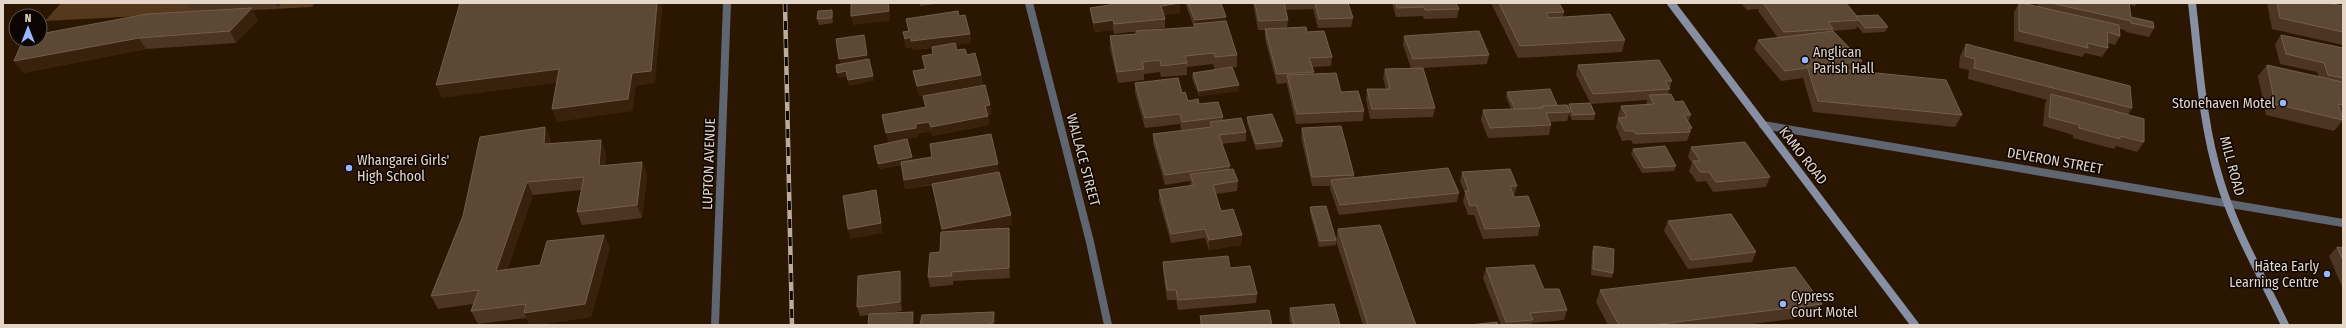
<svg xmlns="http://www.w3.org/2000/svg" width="2346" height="328" viewBox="0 0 2346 328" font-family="'Fira Sans Condensed',sans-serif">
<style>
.green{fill:#56381c}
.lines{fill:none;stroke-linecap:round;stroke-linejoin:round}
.minor{stroke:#5f6571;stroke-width:8}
.secondary{stroke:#868fa3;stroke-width:8}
.rail-casing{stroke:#bcac9e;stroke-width:4.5}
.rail{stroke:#0c0501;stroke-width:3;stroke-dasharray:9;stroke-linecap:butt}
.wall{fill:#4c3623}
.shaded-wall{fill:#38220e}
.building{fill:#5d4735;stroke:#725e4c}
.poi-dot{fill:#98b6fd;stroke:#0c0501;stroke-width:1.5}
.labels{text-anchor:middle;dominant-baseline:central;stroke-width:3;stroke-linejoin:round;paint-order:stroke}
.poi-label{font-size:14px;fill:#e5d6ca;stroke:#0c0501;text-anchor:start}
.street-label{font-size:14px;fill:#e5d6ca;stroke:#0c0501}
</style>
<rect width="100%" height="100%" fill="#2b1602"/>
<polygon class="green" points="61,3 315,3 312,7 45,21"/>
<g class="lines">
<g class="minor">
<polyline points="1029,3 1090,242 1108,325"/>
<polyline points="1763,125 2343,223"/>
<polyline points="715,325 727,3"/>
</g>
<g class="secondary">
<polyline points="1671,3 1915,325"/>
<path d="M2192 3C2199 62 2202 124 2220 181 2235 231 2263 278 2285 325"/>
</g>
<g class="rail-casing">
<polyline id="rail" points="785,3 792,325"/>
</g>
<use href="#rail" class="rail"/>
</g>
<g class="wall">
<polygon points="187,3 281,3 278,7 193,12"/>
<polygon points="920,3 943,3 920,6"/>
<polygon points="1109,3 1180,3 1180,13 1164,15 1165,19 1165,28 1114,34 1113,30 1095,32 1091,17 1090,8 1109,6"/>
<polygon points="1185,3 1227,3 1227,4 1221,4 1237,55 1237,67 1215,69 1213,64 1187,67 1187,75 1161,77 1160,72 1144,74 1144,80 1118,83 1110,48 1110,36 1136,34 1136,31 1194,27"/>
<polygon points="1253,3 1348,3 1353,18 1351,27 1318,28 1313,9 1286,10 1288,20 1287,28 1307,32 1332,57 1331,66 1312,67 1314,72 1313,74 1341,92 1364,111 1363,121 1296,124 1287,85 1287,83 1277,84 1265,39 1265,30 1258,30"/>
<polygon points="1392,3 1456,3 1459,9 1457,18 1424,19 1423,16 1396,17"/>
<polygon points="1491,3 1559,3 1564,12 1563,17 1625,40 1622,52 1518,58"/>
<polygon points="1741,3 1846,3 1856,16 1888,27 1885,32 1863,33 1857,26 1856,29 1833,31 1862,61 1857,71 1856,71 1962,115 1955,127 1813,112 1803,78 1781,81 1754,49 1758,40 1778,38 1758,11 1759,9 1747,10"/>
<polygon points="2019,3 2022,3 2037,6 2037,3 2137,3 2135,6 2130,5 2131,17 2154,28 2149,37 2126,32 2125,30 2120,29 2120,36 2115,45 2108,43 2108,48 2102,57 2085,53 2082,57 2014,41 2014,12"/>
<polygon points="2267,3 2327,3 2343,6 2343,45 2272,29"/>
<polygon points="833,15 833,23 819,25 817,19"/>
<polygon points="959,16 970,34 971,43 956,45 957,50 967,55 981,75 983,84 919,96 913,71 924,69 922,56 933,54 932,48 913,50 912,47 906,48 903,32 909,31 906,19"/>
<polygon points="258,20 236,43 146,49 23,73 23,40"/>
<polygon points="2281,35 2343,48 2343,120 2334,131 2266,115 2258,76 2267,65 2319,77 2317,72 2280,64 2275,44"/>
<polygon points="1404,36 1489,55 1487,64 1422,68 1435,108 1433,117 1370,119 1366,99 1367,89 1386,89 1383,78 1385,69 1411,68 1403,45"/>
<polygon points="1966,44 2132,108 2128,115 2144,142 2137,152 2116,146 2114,149 2073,138 2073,135 2043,126 2045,103 2047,100 1968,79 1969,70 1959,68 1960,56"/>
<polygon points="1578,65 1672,81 1668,94 1675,102 1691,115 1688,122 1692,128 1687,141 1633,144 1631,140 1622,141 1616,127 1618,118 1619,118 1618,116 1621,106 1646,105 1647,100 1591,104 1576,75"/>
<polygon points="1193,73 1239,91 1199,96 1192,78"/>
<polygon points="1135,83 1182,93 1188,101 1199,104 1223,117 1223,120 1246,132 1246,141 1222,144 1230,166 1229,169 1238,181 1237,191 1216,194 1221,211 1242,235 1241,245 1209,250 1205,238 1171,243 1159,200 1159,190 1191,186 1190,181 1165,185 1153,143 1153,134 1181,130 1180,124 1145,128 1135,93"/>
<polygon points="1507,92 1557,105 1568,107 1569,104 1595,114 1594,120 1572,120 1569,114 1567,121 1550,122 1551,125 1549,135 1488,138 1481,120 1483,110 1511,109 1506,97"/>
<polygon points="923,96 992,114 988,115 989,125 932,136 931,131 917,134 918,137 907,139 912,160 999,172 1012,225 989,229 1009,228 1010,238 1010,278 953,281 953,285 930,287 928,277 940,252 942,232 933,185 905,189 901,165 879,169 874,146 899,141 888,143 925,107"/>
<polygon points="1247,117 1283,141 1282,147 1256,150 1247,123"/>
<polygon points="1302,128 1354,175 1354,178 1459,193 1457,202 1339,215 1330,189 1330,186 1312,186 1301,137"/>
<polygon points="551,140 551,144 606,153 605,166 642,162 647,175 642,218 582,225 577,212 581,190 533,195 507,270 540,265 604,235 610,248 591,317 537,325 530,325 526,318 478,324 471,311 473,304 438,309 431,296"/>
<polygon points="1691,147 1770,177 1766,187 1713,192 1706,181 1697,182 1689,171 1692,163 1688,157"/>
<polygon points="1633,149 1676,166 1674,171 1642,173 1631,154"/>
<polygon points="1462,172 1517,186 1514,196 1514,197 1540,226 1538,236 1483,239 1474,215 1468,215 1463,201 1465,193 1460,181"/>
<polygon points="1310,207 1336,240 1336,245 1319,247 1310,213"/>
<polygon points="1668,221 1756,252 1752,262 1688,269 1664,231"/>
<polygon points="1338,229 1416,325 1363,325 1336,241"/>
<polygon points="1594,246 1613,273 1612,278 1591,275 1592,251"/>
<polygon points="2337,247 2343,248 2343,289 2329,256"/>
<polygon points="1163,262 1230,268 1257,294 1256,303 1178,310 1176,300 1167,300 1163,271"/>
<polygon points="1486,268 1544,289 1567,310 1564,320 1532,323 1532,325 1501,325 1483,278"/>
<polygon points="902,280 902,311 880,314 914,317 869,315 860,316 857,307"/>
<polygon points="1600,290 1822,304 1816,316 1744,325 1608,325 1596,302"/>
<polygon points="1290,308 1340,325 1291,325 1289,318"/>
<polygon points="994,312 995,325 920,325"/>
<polygon points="1200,316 1272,325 1200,325"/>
</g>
<g class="shaded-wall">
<polygon points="276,3 281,3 278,7"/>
<polygon points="657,3 663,3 655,83 636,86 633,111 557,122 552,109"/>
<polygon points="888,3 889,3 890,21 853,25 851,16"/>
<polygon points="1180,3 1180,13 1161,15 1161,6"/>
<polygon points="252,8 258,20 236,43 230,31"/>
<polygon points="832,10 833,15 833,23 832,18"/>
<polygon points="1226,17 1226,26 1195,30 1195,20"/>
<polygon points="1113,20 1113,30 1095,32 1094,23"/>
<polygon points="970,34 971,43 913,50 911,41"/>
<polygon points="911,37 912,47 906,48 905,39"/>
<polygon points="139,38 146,49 23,73 14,61"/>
<polygon points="865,41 868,60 840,64 839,59"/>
<polygon points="559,69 564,82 442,98 436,85"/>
<polygon points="846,71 848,77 838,78 837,73"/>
<polygon points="981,75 983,84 919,96 917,86"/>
<polygon points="873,76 874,81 849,86 848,80"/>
<polygon points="1239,85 1239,91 1199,96 1199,91"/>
<polygon points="990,105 992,114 986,115 985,106"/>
<polygon points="988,116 989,125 932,136 931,127"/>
<polygon points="929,122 931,131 917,134 918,137 888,143 886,133 916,124"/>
<polygon points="545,127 551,140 549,157 544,144"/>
<polygon points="601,140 606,153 604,179 599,166"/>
<polygon points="912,157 913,162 879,169 878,164"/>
<polygon points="642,162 647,175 642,218 637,205"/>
<polygon points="998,164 999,173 905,189 904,180"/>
<polygon points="527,182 533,195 502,284 496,271"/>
<polygon points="876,190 883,233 850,239 848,229"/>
<polygon points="1011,215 1012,225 944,238 942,229"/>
<polygon points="1009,228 1010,238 1010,278 1009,268"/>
<polygon points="604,235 610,248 591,317 537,325 530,325 524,313"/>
<polygon points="1242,235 1241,245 1209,250 1209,240"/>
<polygon points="900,271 902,280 902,311 900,302"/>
<polygon points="913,312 914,317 914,325 912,325"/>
<polygon points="994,312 996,322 995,325 994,325 993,323"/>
</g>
<g class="building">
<polygon points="460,3 657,3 651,71 632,73 628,99 552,109 559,69 436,85"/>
<polygon points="851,3 888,3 889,11 851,16"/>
<polygon points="1109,3 1180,3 1161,6 1165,19 1114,24 1113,20 1094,23 1090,8 1110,5"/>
<polygon points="1188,3 1221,3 1226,17 1195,20"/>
<polygon points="1255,3 1284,3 1288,20 1259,21"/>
<polygon points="1315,3 1348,3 1353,18 1319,19"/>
<polygon points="1396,3 1456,3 1459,9 1425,10 1424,7 1397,8"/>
<polygon points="1499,3 1559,3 1564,12 1546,13 1549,18 1610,14 1625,40 1520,46"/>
<polygon points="1763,3 1846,3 1860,20 1828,22 1833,29 1784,32"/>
<polygon points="2019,3 2022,3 2119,25 2120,36 2107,32 2108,48 2087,43 2088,48 2019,31"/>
<polygon points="2051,3 2129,3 2131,17 2153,22 2154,28 2131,23 2131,21"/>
<polygon points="2277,3 2327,3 2343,6 2343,32 2280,18"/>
<polygon points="252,8 230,31 139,38 14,61 23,40 40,40 40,34 147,14"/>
<polygon points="832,10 832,18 817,19 818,11"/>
<polygon points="958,11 959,16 965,15 970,34 911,41 911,37 905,39 903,32 909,31 906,19"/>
<polygon points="1878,15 1888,27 1865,28 1856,16"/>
<polygon points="1226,21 1237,55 1215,57 1214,53 1185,56 1187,63 1161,66 1160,60 1142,62 1144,69 1117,72 1110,36 1136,34 1136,31 1195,27 1194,24"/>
<polygon points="1306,27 1307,32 1324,31 1332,57 1309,58 1314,72 1277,74 1265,29"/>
<polygon points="1479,31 1489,55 1413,59 1404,36"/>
<polygon points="1833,31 1862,61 1816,67 1807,66 1806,68 1785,71 1758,40"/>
<polygon points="864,35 867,55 839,59 836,39"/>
<polygon points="2281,35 2343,48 2343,78 2328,75 2324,63 2286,54"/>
<polygon points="955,43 957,50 965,49 967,55 975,53 981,75 917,86 913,71 926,69 922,56 933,54 932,47"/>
<polygon points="1966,44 2130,86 2132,108 1974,68 1975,59 1965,56"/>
<polygon points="869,59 873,76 848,80 846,71 837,73 836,65"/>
<polygon points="1659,60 1672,81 1665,81 1670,89 1593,94 1578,65"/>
<polygon points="2267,65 2343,82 2343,105 2338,104 2343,120 2275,104"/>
<polygon points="1807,66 1946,80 1962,115 1818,101"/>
<polygon points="1232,67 1239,85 1199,91 1193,73"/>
<polygon points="1423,68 1435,108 1372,109 1367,89 1390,89 1385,69"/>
<polygon points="1336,73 1341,92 1358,91 1364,111 1297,114 1287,75"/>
<polygon points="1178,78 1182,93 1185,92 1188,101 1198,99 1199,104 1218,102 1223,117 1182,122 1180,114 1145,118 1135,83"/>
<polygon points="985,85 990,105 985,106 988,116 931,127 929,122 916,124 916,128 886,133 882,115 926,107 923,96"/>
<polygon points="1550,89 1557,105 1542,106 1541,108 1540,108 1515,109 1507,92"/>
<polygon points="1671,94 1675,102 1683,101 1691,115 1684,115 1692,128 1688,128 1690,132 1636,134 1634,131 1625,131 1618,118 1627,117 1621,106 1654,104 1649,95"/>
<polygon points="2051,94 2144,119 2144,142 2120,136 2120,139 2079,128 2079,125 2049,117"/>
<polygon points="1590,103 1595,114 1573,115 1569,104"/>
<polygon points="1567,105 1570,112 1546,113 1551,125 1490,128 1483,110 1543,108 1542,106"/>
<polygon points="1272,114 1283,141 1256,144 1247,117"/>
<polygon points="1241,118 1246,132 1219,135 1230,166 1165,175 1153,134 1212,127 1210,122"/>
<polygon points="1341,126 1354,175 1312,177 1302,128"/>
<polygon points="545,127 544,144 601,140 599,166 642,162 637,205 577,212 584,177 527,182 496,271 540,265 547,241 604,235 585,304 524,313 526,304 471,311 479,290 431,296 463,216 480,137"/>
<polygon points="991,134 998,164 904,180 901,162 932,157 930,144"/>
<polygon points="907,139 912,157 878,164 874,146"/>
<polygon points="1745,142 1770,177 1716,182 1709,172 1700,172 1693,161 1700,161 1691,147"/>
<polygon points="1665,146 1676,166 1644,168 1633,149"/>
<polygon points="1448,168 1459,193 1340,205 1331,180"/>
<polygon points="1233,169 1238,181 1213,185 1221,211 1233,209 1242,235 1209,240 1205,229 1171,234 1159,190 1194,185 1190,174"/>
<polygon points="1510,169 1517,186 1510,186 1514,197 1528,196 1540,226 1485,229 1476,205 1470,206 1465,191 1469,191 1462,172"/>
<polygon points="999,172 1011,215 942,229 932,184"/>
<polygon points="876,190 881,223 848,229 843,196"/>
<polygon points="1326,206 1336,240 1320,241 1310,207"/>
<polygon points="1731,214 1756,252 1691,260 1668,221"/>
<polygon points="1380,225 1416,325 1368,325 1338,229"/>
<polygon points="1009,228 1009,268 951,272 952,276 928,277 930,253 940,252 941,232"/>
<polygon points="1594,246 1614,249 1613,273 1593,269"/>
<polygon points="2337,247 2343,248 2343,260"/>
<polygon points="1228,256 1230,268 1250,266 1257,294 1178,300 1176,290 1167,290 1163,262"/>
<polygon points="1534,265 1544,289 1559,289 1567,310 1530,313 1533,320 1506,322 1486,268"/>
<polygon points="1795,267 1822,304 1652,325 1619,325 1600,290"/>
<polygon points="900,271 900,302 857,307 858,276"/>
<polygon points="1334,304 1340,325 1294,325 1290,308"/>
<polygon points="1269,310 1272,325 1202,325 1200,316"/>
<polygon points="913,312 912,325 868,325 869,314"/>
<polygon points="994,312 993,323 990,323 989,325 920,325 922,315"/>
<polygon points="1497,322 1498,325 1470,325"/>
</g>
<g class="poi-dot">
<circle cx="1805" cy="60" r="4"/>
<circle cx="2283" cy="103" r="4"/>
<circle cx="349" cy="168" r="4"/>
<circle cx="2327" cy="274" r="4"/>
<circle cx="1783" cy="304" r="4"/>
</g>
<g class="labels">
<g class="poi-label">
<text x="1813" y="52">Anglican<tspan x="1813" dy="16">Parish Hall</tspan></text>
<text x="2275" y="103" text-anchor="end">Stonehaven Motel</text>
<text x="357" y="160">Whangarei Girls'<tspan x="357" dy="16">High School</tspan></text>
<text x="2319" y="266" text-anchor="end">Hātea Early<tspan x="2319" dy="16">Learning Centre</tspan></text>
<text x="1791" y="296">Cypress<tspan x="1791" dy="16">Court Motel</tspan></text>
</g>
<g class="street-label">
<text transform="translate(1803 156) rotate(52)">KAMO ROAD</text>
<text transform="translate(1083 160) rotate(75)">WALLACE STREET</text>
<text transform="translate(2055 161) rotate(10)">DEVERON STREET</text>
<text transform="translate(709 164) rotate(-88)">LUPTON AVENUE</text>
<text transform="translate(2232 166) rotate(75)">MILL ROAD</text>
</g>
</g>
<rect width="2346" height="328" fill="none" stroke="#e5d6ca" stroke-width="8"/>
<g transform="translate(28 28)"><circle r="19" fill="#0c0501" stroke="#635951"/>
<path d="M0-3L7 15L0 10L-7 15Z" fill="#98b6fd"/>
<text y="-6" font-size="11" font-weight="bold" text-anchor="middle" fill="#e5d6ca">N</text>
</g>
</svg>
